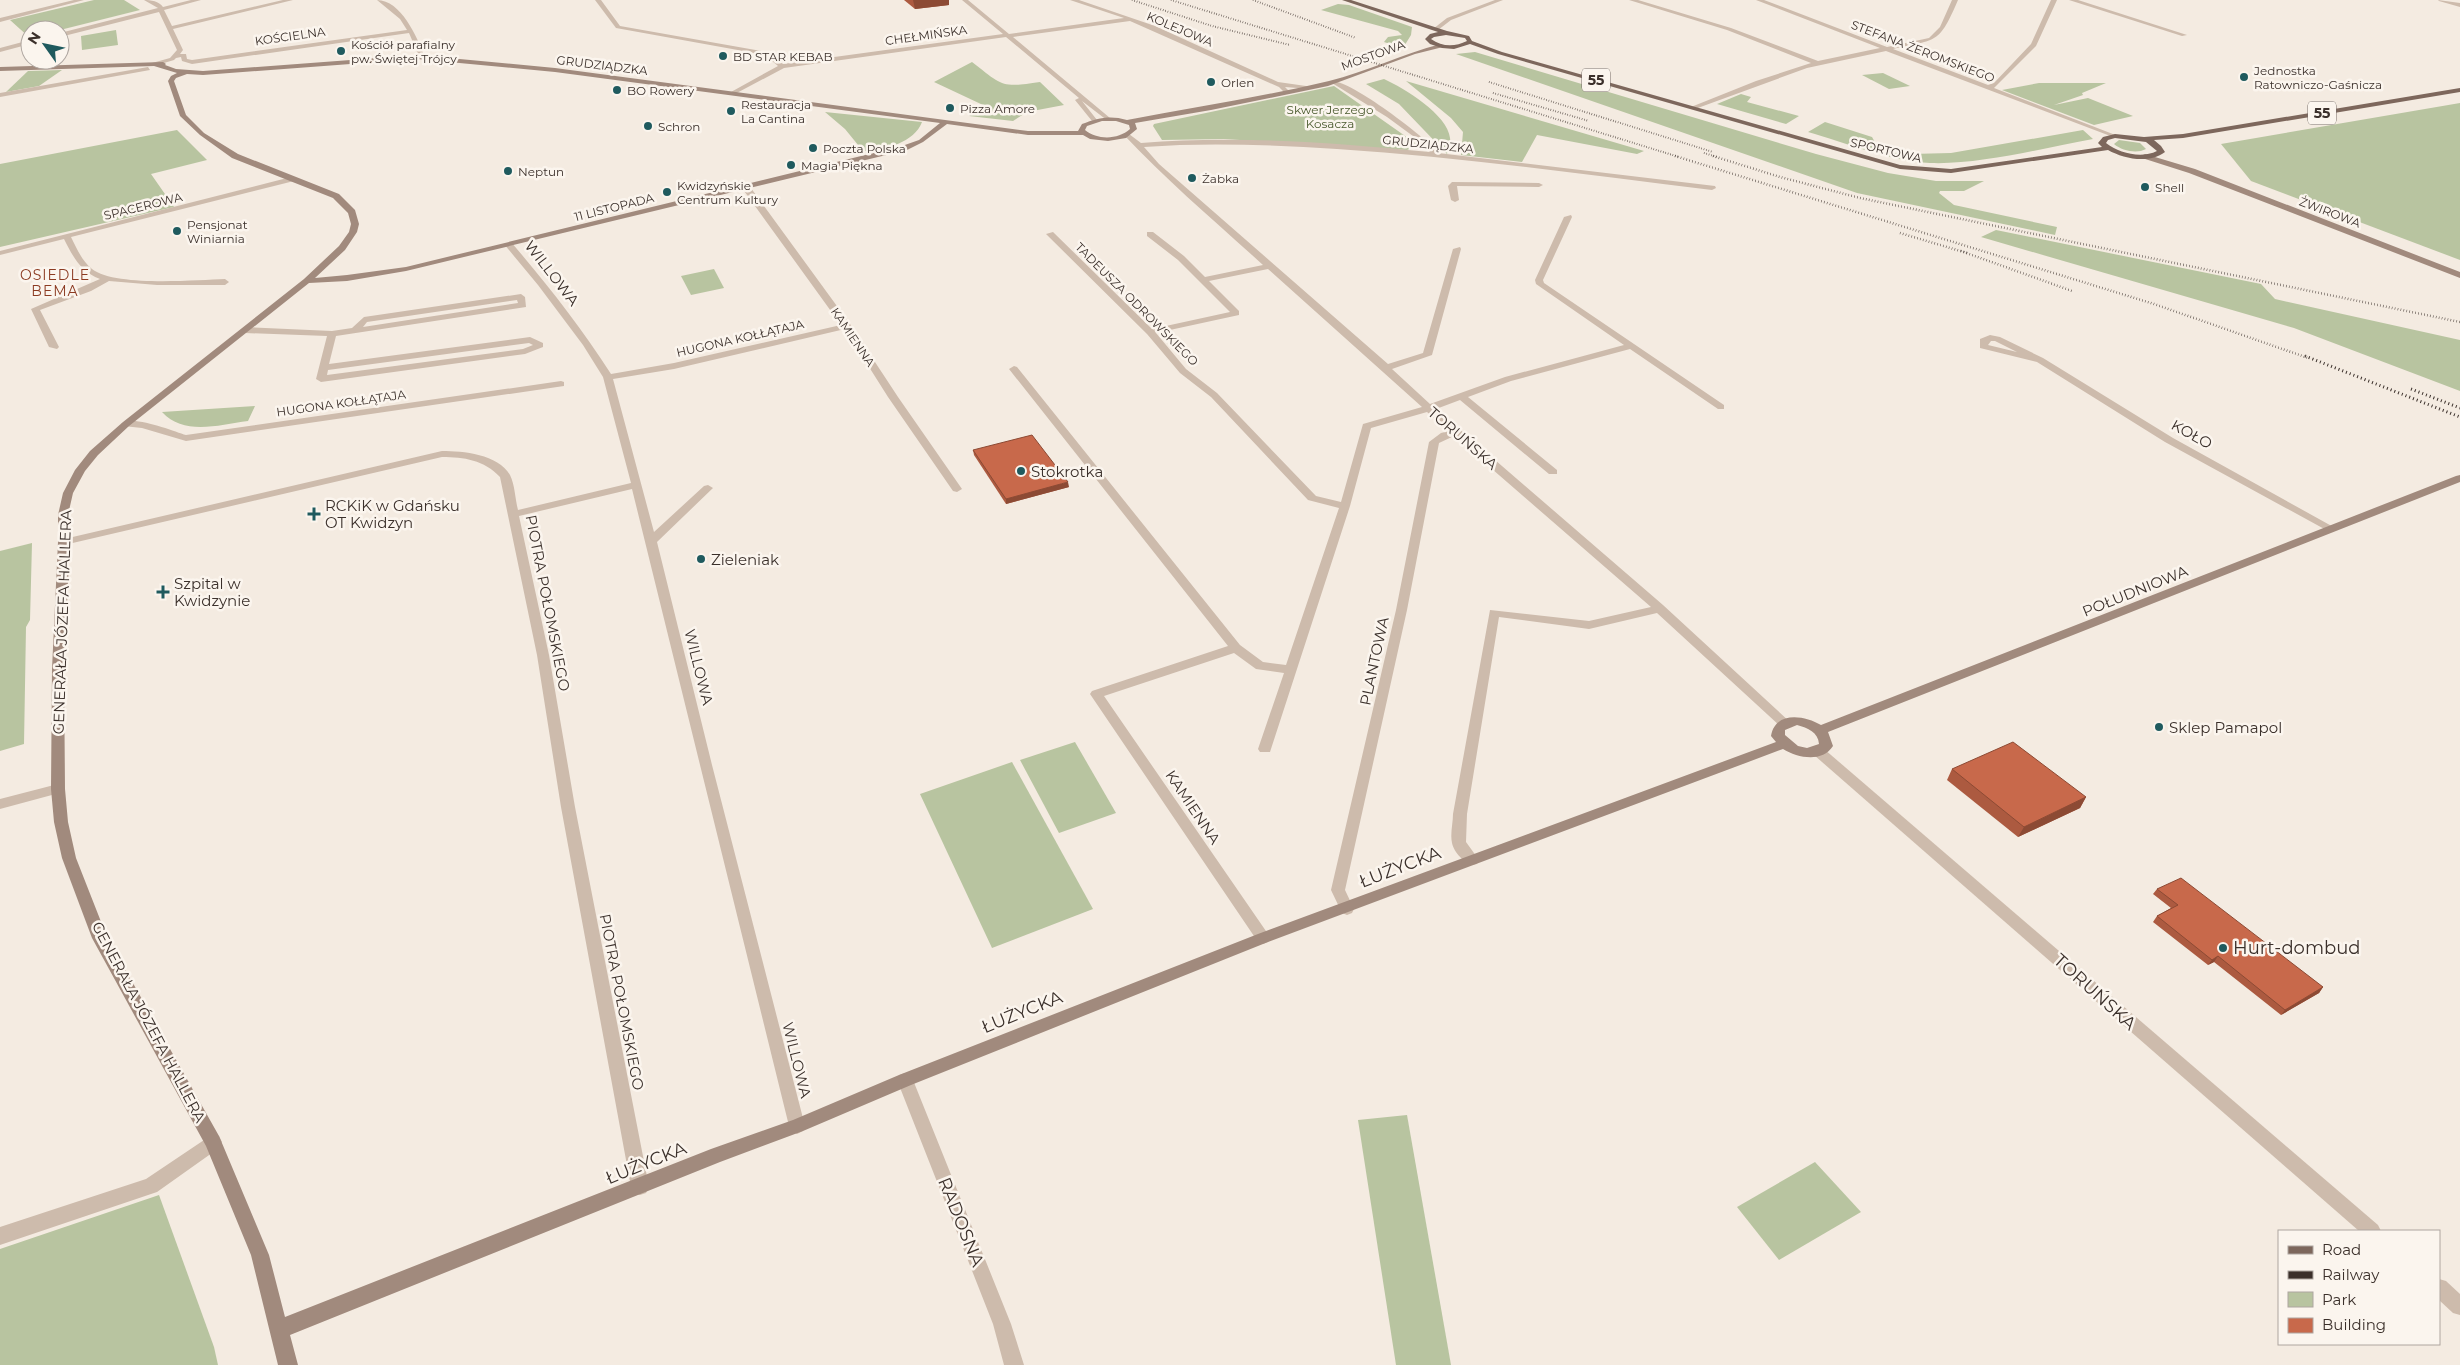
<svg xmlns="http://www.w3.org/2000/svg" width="2460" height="1365" viewBox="0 0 2460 1365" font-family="Montserrat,sans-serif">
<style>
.green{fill:#b8c4a0}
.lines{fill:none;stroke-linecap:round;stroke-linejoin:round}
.street{fill:#cdbbac;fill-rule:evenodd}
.secondary{fill:#a18a7d;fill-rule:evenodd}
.primary{fill:#7d675c;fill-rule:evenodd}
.rail-far2{stroke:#3b302b;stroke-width:2;stroke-dasharray:0.5 2;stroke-linecap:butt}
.rail-far1{stroke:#3b302b;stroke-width:2.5;stroke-dasharray:0.5 2.5;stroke-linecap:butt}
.rail{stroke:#3b302b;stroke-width:3;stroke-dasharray:1 3;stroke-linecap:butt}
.wall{fill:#ac5a40}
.shaded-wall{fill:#8c4a34}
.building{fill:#c8694b;stroke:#8c4a34}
.poi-dot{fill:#1f5a5e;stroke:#fbf5ee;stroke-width:2}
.labels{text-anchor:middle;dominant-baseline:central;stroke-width:5;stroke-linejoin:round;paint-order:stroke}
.far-street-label{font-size:12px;fill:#3b302b;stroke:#fbf5ee}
.far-poi-label{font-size:12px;fill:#3b302b;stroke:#fbf5ee;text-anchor:start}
.far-park-label{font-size:12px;fill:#4a5a2e;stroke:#fbf5ee}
.shield{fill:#fbf5ee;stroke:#756b66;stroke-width:1}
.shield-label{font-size:14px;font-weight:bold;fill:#3b302b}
.far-neighbourhood-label{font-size:14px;letter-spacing:1px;fill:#8c3b22;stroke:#fbf5ee}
.street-label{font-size:15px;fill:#3b302b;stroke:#fbf5ee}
.poi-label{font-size:15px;fill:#3b302b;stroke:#fbf5ee;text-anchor:start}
.near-street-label{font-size:18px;fill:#3b302b;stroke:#fbf5ee}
.near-poi-label{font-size:18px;fill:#3b302b;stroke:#fbf5ee;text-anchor:start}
</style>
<rect width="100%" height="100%" fill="#f4ebe1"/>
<g class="green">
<polygon points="94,0 124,0 140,10 60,30 30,30 30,38 10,20"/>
<polygon points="1338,4 1349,5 1412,27 1411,35 1403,48 1384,42 1388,37 1402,35 1398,31 1321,10"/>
<polygon points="116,30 118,45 82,50 81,36"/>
<polygon points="1475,52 1816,154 1888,173 1936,181 1984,181 1964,191 1940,191 1939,193 1954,205 2057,227 2055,235 1857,193 1456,54"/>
<path d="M972 62C1003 86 1001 88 1040 82L1064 105 1027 112 1013 121 969 116 983 105 934 82Z"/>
<polygon points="62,70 39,86 6,92 28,71"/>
<polygon points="1883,73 1910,86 1889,89 1862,75"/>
<path d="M1384 79C1404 88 1448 115 1450 138 1451 143 1448 149 1447 154L1399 104 1366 84Z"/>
<polygon points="1406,81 1644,151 1637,154 1537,135 1522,162 1461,155 1463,132 1451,118"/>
<polygon points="2039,83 2106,83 2082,93 2083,95 2054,105 2088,98 2133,116 2094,125 2002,90"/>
<polygon points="1334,86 1418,145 1407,150 1224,139 1162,140 1153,126 1154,124"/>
<polygon points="1741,94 1751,97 1747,102 1799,116 1786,124 1717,104"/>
<polygon points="2460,103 2460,260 2251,181 2221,144"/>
<path d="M825 112 922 122C915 142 884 151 863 151L845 129Z"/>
<path d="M1825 122 1872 137 1876 144 1895 153 1911 154 1951 153 2083 130 2093 139C2044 148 1979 165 1930 163 1893 162 1844 142 1808 132Z"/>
<polygon points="177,130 207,160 151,174 174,207 0,247 0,164"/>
<path d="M2119 140 2140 143 2146 149C2137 154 2122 151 2114 144Z"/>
<polygon points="1996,230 2261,284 2275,299 2460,340 2460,391 2294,328 1981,237"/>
<polygon points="714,269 724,288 691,295 681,276"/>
<path d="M255 406 248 421C218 425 184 436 162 412Z"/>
<polygon points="32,543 30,620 26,627 24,744 0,751 0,551"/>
<polygon points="1075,742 1116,813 1059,833 1020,760"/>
<polygon points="1012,762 1093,909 992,948 920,794"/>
<polygon points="1407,1115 1451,1365 1396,1365 1358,1120"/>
<polygon points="1815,1162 1861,1212 1779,1260 1737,1207"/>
<polygon points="159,1195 214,1347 218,1365 0,1365 0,1249"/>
</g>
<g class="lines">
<g class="street">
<polygon points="74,0 84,0 0,22 0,18"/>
<path d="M144 0C151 0 159 1 163 7L191 0H201L164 10 172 26 283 0H293L173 29 183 50 180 54H186L187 59 192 60 407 30 400 19 377 0C401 0 417 37 424 55L417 59 414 57 418 54 409 33 192 64 182 61 181 57 176 58 174 60 154 66 152 63 170 58 177 50 159 12 60 37V33L158 8Z"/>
<polygon points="595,0 601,0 620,26 767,52 783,64 1003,34 962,0 968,0 1009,34 1124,18 1070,0 1079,0 1155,26 1278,82 1313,87 1310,89 1285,87 1290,92 1285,93 1279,87 1130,21 1013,37 1110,118 1110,120 1108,121 1082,101 1097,120 1092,121 1075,100 1079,98 1006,37 784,68 733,95 731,94 731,92 778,66 765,55 616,28"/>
<polygon points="1495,0 1503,0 1451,20 1438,30 1433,29 1447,18"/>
<path d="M1629 0H1638L1731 28 1818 61 1880 48 1756 0H1764L1887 47 1929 38 1940 27 1952 0H1958C1939 44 1938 39 1893 49L1988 85 1994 83 2031 44 2051 0H2057L2036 46 1994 88 2118 136 2113 137 1886 51 1807 68 1695 109H1691V107L1756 81 1811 63 1727 30Z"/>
<polygon points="2069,0 2078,0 2187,35 2182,36"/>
<polygon points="2438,0 2460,3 2460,7 2439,1"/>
<polygon points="30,40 30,44 0,52 0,48"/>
<polygon points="148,67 150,70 0,97 0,93"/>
<path d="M1332 81C1350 80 1426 137 1438 153L1715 186 1716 188 1712 190C1587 175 1462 157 1337 149 1272 145 1208 142 1144 147L1159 164 1388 364 1423 353 1453 249 1460 247 1461 249 1432 355 1392 369 1430 404 1505 377 1624 345 1536 284 1535 280 1564 217 1571 215 1572 217 1543 280 1544 283 1724 405V409H1718L1630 349 1511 381 1468 397 1557 470V474H1549L1460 400 1436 409 1663 605 1791 723 1785 727 1780 726 1657 613 1589 629 1499 617 1467 814 1466 842 1479 860 1477 864C1467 867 1454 853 1452 843 1450 834 1453 823 1453 814L1490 610 1589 621 1651 607 1454 436 1439 443 1407 610 1345 890 1354 909 1352 913 1347 915 1342 913 1331 890 1396 610 1429 442 1441 433 1449 431 1427 412 1371 428 1350 506 1270 752H1260L1258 749 1284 673 1256 669 1234 653 1104 696 1268 934 1271 938 1268 942 1263 944 1258 942 1090 694 1092 691 1228 646 1009 369 1014 366 1017 367 1240 645 1263 662 1286 665 1339 508 1308 500 1211 397 1180 373 1147 334 1046 234 1053 232 1152 329 1230 312 1178 260 1147 236V232H1153L1184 256 1205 277 1263 265C1216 222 1167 181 1124 135L1129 134 1141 143C1237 135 1335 143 1430 152L1417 139 1387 117 1332 83ZM1268 269 1422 407 1363 424 1341 502 1316 496 1217 393 1186 369 1156 333 1239 315V311L1209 281Z"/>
<path d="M291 177 295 179 294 181 71 237C77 249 82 261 92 269 115 287 195 280 225 279L229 282 225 285H157L109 281 91 291 40 310 59 347 57 349 49 347 31 309 100 279C81 272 73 257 64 239L0 255V251Z"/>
<polygon points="1452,182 1539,183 1543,185 1539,187 1457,186 1459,200 1455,202 1451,200 1448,186"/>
<path d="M742 184H748L850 324 898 397 962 489 957 492 953 491 888 397 845 329 674 369 613 379 654 532 704 486 708 485 713 488 657 542 712 765 805 1126 803 1131 797 1134 791 1131 789 1126 632 489 519 516 549 655 575 807 649 1187 646 1193 640 1195 634 1193 631 1187 561 807 537 655 500 477C484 460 464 457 442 457L64 545 58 542 64 539 442 451C463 451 498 454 510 475 515 485 515 499 518 510L631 483 603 377 583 345 538 285 504 244 511 242C547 284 581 327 611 374L674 363 841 325 742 188Z"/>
<path d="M521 294 525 297 526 307 336 336 329 364 530 337 543 343V347L525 354 321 382 316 379 327 336 245 333 241 330 245 327 332 331 352 328 364 317ZM517 300 518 303 363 327 367 322ZM529 343 533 345 523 349 327 375 328 370Z"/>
<path d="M1990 335 2000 337 2043 358 2173 438 2337 529 2332 532 2328 531 2165 442 2037 362 1980 348V339ZM1991 341H1995L2017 352 1988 345Z"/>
<path d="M561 381 564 382V386L186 441 142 428 123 426 121 424C132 414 173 431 186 435Z"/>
<polygon points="1819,747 1824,749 2378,1225 2381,1231 2359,1231 1814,755 1812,752 1814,749"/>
<polygon points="58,784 63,786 65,789 63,792 0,809 0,799"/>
<polygon points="905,1073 911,1075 913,1080 1011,1324 1024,1365 1004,1365 993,1324 897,1080 899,1075"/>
<polygon points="213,1134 219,1136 222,1142 219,1148 157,1192 0,1245 0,1227 146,1179"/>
<polygon points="2439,1279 2446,1281 2460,1294 2460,1315 2453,1313 2439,1300"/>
</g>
<g class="secondary">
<path d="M1441 44 1443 47 1415 54 1328 86 1211 110 1135 123 1137 129 1126 138 1108 141 1090 139 1083 135H1028L947 124 923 142 907 150 406 271 347 281 309 283 129 426 98 455 85 471 73 493 68 515 70 542 64 669 65 789 68 822 76 858 107 937 219 1136 269 1255 285 1317 711 1149 793 1120 899 1075 1258 934 1776 742 1771 736C1775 711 1804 715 1821 725L2456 476 2460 475V482L1828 732 1833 746C1822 763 1798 758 1783 749L1268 942 911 1085 803 1131 720 1162 290 1335 298 1365H278L251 1255 206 1146 92 938 62 858 54 822 51 789 52 669 58 542V515L63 493 75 470 90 451 123 422 304 279 339 246 349 232 351 224 348 213 333 198 232 158 200 135 180 116 168 81 171 76 177 73 154 66 0 71V67L163 62 166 64 165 65 176 69 203 71 417 55 555 68 1028 131H1078L1082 124C1098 118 1110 115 1127 120 1194 107 1262 97 1329 81 1366 72 1402 54 1441 44ZM417 59 555 72 940 123 919 140 902 146 406 267 347 275 315 278 345 250 357 232 359 224 355 210 339 194 238 154 204 133 186 115 174 81 176 78 187 74 203 75ZM1102 121H1116L1129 125 1130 129C1118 140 1097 140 1085 130L1087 126ZM1797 725C1808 728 1818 732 1819 744L1807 748 1798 746 1785 735V730Z"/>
<polygon points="2145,154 2195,169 2460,272 2460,278 2189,173 2142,158 2141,156"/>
</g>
<path class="primary" d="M1342 0H1351L1447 31 1469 36 1472 41 1502 52 1900 165 1951 169 2102 147 2098 143 2103 137 2115 134 2144 137 2183 134 2460 88V92L2183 138 2154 140 2161 146 2165 152C2149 164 2124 159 2108 150L1951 173 1900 169 1498 54 1470 44 1454 49 1442 48 1430 44 1425 39 1430 34 1438 32ZM1446 35 1465 38 1467 41C1455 47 1442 47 1431 39L1434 37ZM2115 138 2146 142 2157 151C2141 159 2119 153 2106 143L2108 140Z"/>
<g class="rail-far2">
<polyline points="1132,0 1212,26 1290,45"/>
<polyline points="1171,0 1679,157"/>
<polyline points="1253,0 1356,38"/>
<polyline points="1489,82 1713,152"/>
<polyline points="1493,93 1589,121"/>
<polyline points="1704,153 1717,157"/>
</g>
<g class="rail-far1">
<polyline points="1675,156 2154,304 2308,358"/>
<polyline points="1713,156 1780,177 1860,198 2460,322"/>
<polyline points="1900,233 1967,253"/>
<polyline points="1961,251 2072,291"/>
</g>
<g class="rail">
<polyline points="2305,356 2460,417"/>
<polyline points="2411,389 2460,408"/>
</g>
</g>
<g class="wall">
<polygon points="904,0 949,0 949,5 915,9"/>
<polygon points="973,450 1069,487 1006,504 974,455"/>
<polygon points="1952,769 2086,797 2080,808 2018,837 1947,780"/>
<polygon points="2157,889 2323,987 2319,993 2281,1015 2214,962 2208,965 2153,922 2157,916 2171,908 2153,894"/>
</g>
<g class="shaded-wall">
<polygon points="913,0 949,0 949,5 915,9"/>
<polygon points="1068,482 1069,487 1006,504 1006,499"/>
<polygon points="2086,797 2080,808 2018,837 2024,827"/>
<polygon points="2218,956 2214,962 2208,965 2212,960"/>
<polygon points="2323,987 2319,993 2281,1015 2285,1010"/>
</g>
<g class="building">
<polygon points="1032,435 1068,482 1006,499 973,450"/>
<polygon points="2013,742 2086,797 2024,827 1952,769"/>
<polygon points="2181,878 2323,987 2285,1010 2218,956 2212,960 2157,916 2178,905 2157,889"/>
</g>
<g class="poi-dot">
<circle cx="341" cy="51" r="5"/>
<circle cx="723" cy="56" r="5"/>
<circle cx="2244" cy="77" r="5"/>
<circle cx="1211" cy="82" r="5"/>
<circle cx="617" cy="90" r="5"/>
<circle cx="950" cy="108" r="5"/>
<circle cx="731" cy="111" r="5"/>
<circle cx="648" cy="126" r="5"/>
<circle cx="813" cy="148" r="5"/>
<circle cx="791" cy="165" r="5"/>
<circle cx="508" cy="171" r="5"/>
<circle cx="1192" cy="178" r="5"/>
<circle cx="2145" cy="187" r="5"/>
<circle cx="667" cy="192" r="5"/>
<circle cx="177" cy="231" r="5"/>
<circle cx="1021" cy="471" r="5"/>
<path d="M311.5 506.5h5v5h5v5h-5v5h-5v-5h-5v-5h5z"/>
<circle cx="701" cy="559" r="5"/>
<path d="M160.5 584.5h5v5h5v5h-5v5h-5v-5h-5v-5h5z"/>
<circle cx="2159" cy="727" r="5"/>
<circle cx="2223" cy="948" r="5"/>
</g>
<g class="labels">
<g class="far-street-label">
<text transform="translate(1180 29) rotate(23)">KOLEJOWA</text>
<text transform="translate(926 35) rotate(-8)">CHEŁMIŃSKA</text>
<text transform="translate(290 36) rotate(-8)">KOŚCIELNA</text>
<text transform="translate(1923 51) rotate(21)">STEFANA ŻEROMSKIEGO</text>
<text transform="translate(1373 55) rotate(-20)">MOSTOWA</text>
<text transform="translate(602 65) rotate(7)">GRUDZIĄDZKA</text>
<text transform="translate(1428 144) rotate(6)">GRUDZIĄDZKA</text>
<text transform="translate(1886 150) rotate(13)">SPORTOWA</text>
<text transform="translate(143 206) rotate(-14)">SPACEROWA</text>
<text transform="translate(614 207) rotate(-14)">11 LISTOPADA</text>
<text transform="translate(2330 212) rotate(21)">ŻWIROWA</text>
<text transform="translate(1137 304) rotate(45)">TADEUSZA ODROWSKIEGO</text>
<text transform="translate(853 337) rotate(56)">KAMIENNA</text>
<text transform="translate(740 338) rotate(-13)">HUGONA KOŁŁĄTAJA</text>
<text transform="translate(341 403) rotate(-8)">HUGONA KOŁŁĄTAJA</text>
</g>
<g class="far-poi-label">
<text x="351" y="44">Kościół parafialny<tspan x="351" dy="14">pw. Świętej Trójcy</tspan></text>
<text x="733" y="56">BD STAR KEBAB</text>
<text x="2254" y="70">Jednostka<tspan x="2254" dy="14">Ratowniczo-Gaśnicza</tspan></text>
<text x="1221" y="82">Orlen</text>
<text x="627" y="90">BO Rowery</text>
<text x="741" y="104">Restauracja<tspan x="741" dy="14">La Cantina</tspan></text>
<text x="960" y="108">Pizza Amore</text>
<text x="658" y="126">Schron</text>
<text x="823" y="148">Poczta Polska</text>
<text x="801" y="165">Magia Piękna</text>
<text x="518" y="171">Neptun</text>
<text x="1202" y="178">Żabka</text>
<text x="677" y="185">Kwidzyńskie<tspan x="677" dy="14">Centrum Kultury</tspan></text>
<text x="2155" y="187">Shell</text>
<text x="187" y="224">Pensjonat<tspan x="187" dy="14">Winiarnia</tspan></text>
</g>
<g class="far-park-label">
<text x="1330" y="109">Skwer Jerzego<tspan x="1330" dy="14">Kosacza</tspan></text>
</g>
<g class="shield">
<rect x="1582" y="68.5" width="28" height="23" rx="4"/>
<rect x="2308" y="101.5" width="28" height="23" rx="4"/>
</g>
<g class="shield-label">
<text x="1596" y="80">55</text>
<text x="2322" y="113">55</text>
</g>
<g class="far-neighbourhood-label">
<text x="55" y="275">OSIEDLE<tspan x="55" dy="16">BEMA</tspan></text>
</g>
<g class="street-label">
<text transform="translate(552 273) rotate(52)">WILLOWA</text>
<text transform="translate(2192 434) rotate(29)">KOŁO</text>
<text transform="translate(1463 438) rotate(41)">TORUŃSKA</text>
<text transform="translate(2135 591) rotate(-22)">POŁUDNIOWA</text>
<text transform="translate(548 603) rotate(79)">PIOTRA POŁOMSKIEGO</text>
<text transform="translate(62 622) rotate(-88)">GENERAŁA JÓZEFA HALLERA</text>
<text transform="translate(1374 661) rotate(-78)">PLANTOWA</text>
<text transform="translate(699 667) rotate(76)">WILLOWA</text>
<text transform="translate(1193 807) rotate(56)">KAMIENNA</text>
<text transform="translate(622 1002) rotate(79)">PIOTRA POŁOMSKIEGO</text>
<text transform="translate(149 1022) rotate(62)">GENERAŁA JÓZEFA HALLERA</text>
<text transform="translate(797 1060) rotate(76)">WILLOWA</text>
</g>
<g class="poi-label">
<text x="1031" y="471">Stokrotka</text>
<text x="325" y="505">RCKiK w Gdańsku<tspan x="325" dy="17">OT Kwidzyn</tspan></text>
<text x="711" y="559">Zieleniak</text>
<text x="174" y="583">Szpital w<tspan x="174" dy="17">Kwidzynie</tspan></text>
<text x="2169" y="727">Sklep Pamapol</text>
</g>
<g class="near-street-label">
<text transform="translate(1400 867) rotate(-21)">ŁUŻYCKA</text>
<text transform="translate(2095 992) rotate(42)">TORUŃSKA</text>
<text transform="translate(1022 1012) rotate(-22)">ŁUŻYCKA</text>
<text transform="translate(646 1163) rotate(-22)">ŁUŻYCKA</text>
<text transform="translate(961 1222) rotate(68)">RADOSNA</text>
</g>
<g class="near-poi-label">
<text x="2233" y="948">Hurt-dombud</text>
</g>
</g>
<rect x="2278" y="1230" width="162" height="115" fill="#fbf5ee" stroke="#aea6a0"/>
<rect x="2288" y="1246" width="25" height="8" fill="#7d675c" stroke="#aea6a0"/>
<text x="2322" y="1255" font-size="15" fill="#3b302b">Road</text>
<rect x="2288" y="1271" width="25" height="8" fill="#3b302b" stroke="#aea6a0"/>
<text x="2322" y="1280" font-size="15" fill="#3b302b">Railway</text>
<rect x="2288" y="1292" width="25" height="15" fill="#b8c4a0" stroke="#aea6a0"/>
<text x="2322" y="1305" font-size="15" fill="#3b302b">Park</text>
<rect x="2288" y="1318" width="25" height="15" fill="#c8694b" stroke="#aea6a0"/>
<text x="2322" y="1330" font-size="15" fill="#3b302b">Building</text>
<g transform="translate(45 45) rotate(303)"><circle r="24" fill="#fbf5ee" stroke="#aea6a0"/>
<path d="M0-4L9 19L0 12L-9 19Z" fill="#1f5a5e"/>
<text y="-8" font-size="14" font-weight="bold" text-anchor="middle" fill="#3b302b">N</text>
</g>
</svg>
